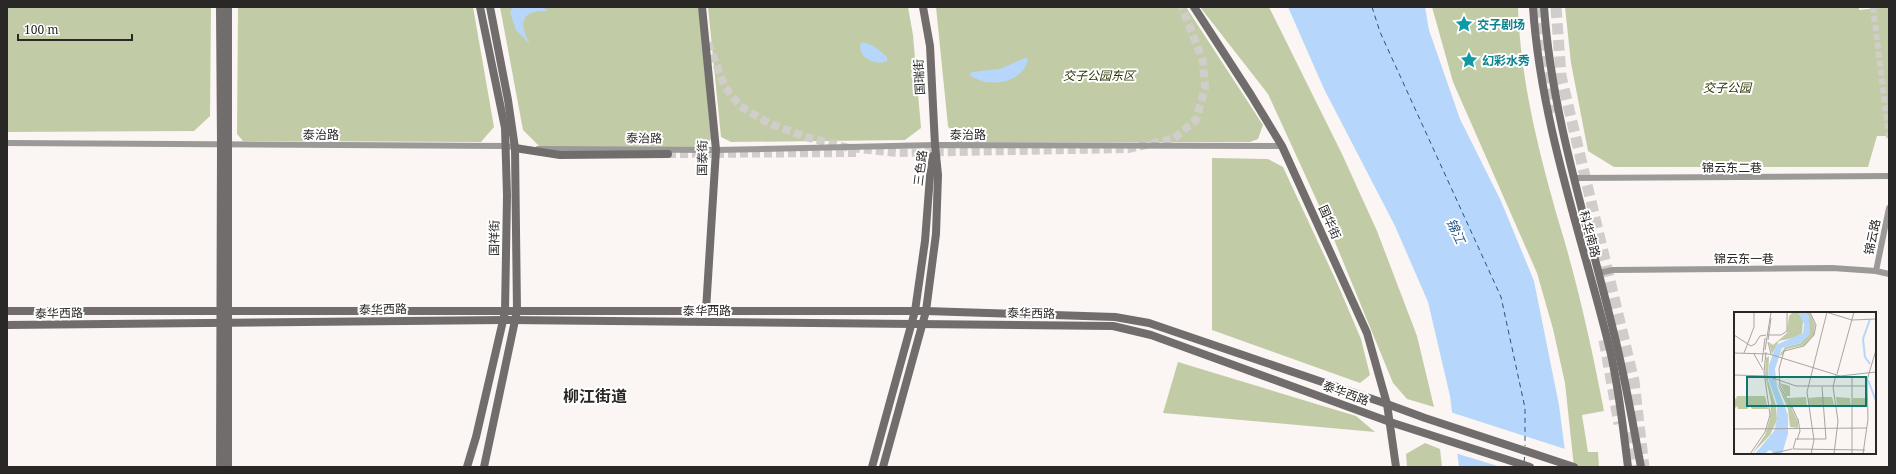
<svg xmlns="http://www.w3.org/2000/svg" width="1896" height="474" viewBox="0 0 1896 474" font-family="'Noto Serif','Noto Sans SC',serif">
<style>
.green{fill:#c1cca6}
.water{fill:#b6d7fb}
.pier{fill:#fbf6f3}
.lines{fill:none;stroke-linecap:round;stroke-linejoin:round}
.ferry{stroke:#245481;stroke-width:1;stroke-dasharray:5 4;stroke-linecap:butt}
.street-tunnel{stroke:#d1cdca;stroke-width:6;stroke-dasharray:6 3;stroke-linecap:butt}
.secondary-tunnel{stroke:#d1cdca;stroke-width:8;stroke-dasharray:8 4;stroke-linecap:butt}
.highway-tunnel{stroke:#d1cdca;stroke-width:11;stroke-dasharray:11 5.5;stroke-linecap:butt}
.street{stroke:#9c9999;stroke-width:6}
.secondary{stroke:#716d6d;stroke-width:8}
.labels{text-anchor:middle;dominant-baseline:central;stroke-width:4;stroke-linejoin:round;paint-order:stroke}
.culture-label{font-size:12px;font-weight:bold;fill:#0d838f;stroke:#fff;text-anchor:start}
.park-label{font-size:12px;font-style:italic;fill:#2e3804;stroke:#fff}
.street-label{font-size:12px;fill:#2a2827;stroke:#fff}
.water-label{font-size:13px;font-style:italic;fill:#245481;stroke:#fff}
.district-label{font-size:16px;font-weight:bold;fill:#2a2827;stroke:#fff}
.inset-river{fill:none;stroke:#b6d7fb;stroke-width:2}
.inset-road{fill:none;stroke:#a7a4a1;stroke-width:1}
.view{fill:#0f766e;fill-opacity:0.15;stroke:#0f766e;stroke-width:2}
.inset-edge{fill:none;stroke:#2a2827;stroke-width:2}
</style>
<rect width="100%" height="100%" fill="#fbf6f3"/>
<g class="green">
<polygon points="7,7 211,7 210,116 194,131 7,132"/>
<polygon points="238,7 473,7 494,127 481,142 243,141 237,134"/>
<polygon points="500,7 698,7 702,31 711,139 705,147 541,148 523,130"/>
<polygon points="708,7 908,7 913,35 921,128 905,140 731,142 721,137"/>
<polygon points="936,7 1186,7 1263,125 1258,139 1250,142 956,142 948,126"/>
<polygon points="1200,7 1269,7 1342,154 1377,231 1417,336 1434,407 1407,399 1393,383 1328,225 1268,94"/>
<path d="M1432 7H1518C1520 72 1535 136 1552 198 1557 218 1564 237 1569 257 1583 308 1594 359 1604 411L1582 415 1588 452H1598L1599 467H1574L1565 383 1553 329 1537 273 1453 82Z"/>
<polygon points="1565,7 1859,7 1859,10 1889,7 1889,136 1877,136 1868,167 1614,167 1588,151 1571,63"/>
<polygon points="1212,158 1268,159 1283,167 1338,285 1361,339 1370,375 1360,383 1212,330"/>
<polygon points="1178,362 1356,416 1375,432 1163,413"/>
<polygon points="1425,443 1440,449 1442,467 1407,467 1406,454"/>
</g>
<g class="water">
<path d="M513 7H543L547 11C521 10 518 23 530 44L516 30 510 12Z"/>
<polygon points="1288,7 1425,7 1429,30 1460,119 1501,201 1534,281 1559,405 1567,467 1459,467 1450,396 1428,302 1395,226 1324,89"/>
<path d="M861 43C870 41 881 52 887 57V61C877 66 856 58 861 43Z"/>
<path d="M1025 58 1028 59C1024 83 987 89 970 75L972 72 1000 69Z"/>
</g>
<polygon class="pier" points="1450,412 1568,450 1569,467 1501,467 1455,453"/>
<g class="lines">
<g class="ferry">
<polyline points="1372,7 1380,32 1501,297 1525,408 1525,446"/>
<polyline points="1524,462 1525,454"/>
</g>
<polyline class="street-tunnel" points="1873,7 1889,138"/>
<g class="secondary-tunnel">
<polyline points="708,43 725,87 740,106 768,123 806,137 849,148 898,153 1128,149 1173,139 1196,120 1205,88 1203,61 1182,7"/>
<polyline points="668,154 857,153"/>
</g>
<g class="highway-tunnel">
<polyline points="1537,7 1552,113"/>
<polyline points="1556,7 1561,76 1634,381 1644,467"/>
<polyline points="1604,340 1619,424"/>
<polyline points="1631,432 1636,467"/>
</g>
<g class="street">
<polyline points="7,143 506,146 519,148"/>
<polyline points="538,149 716,150 935,145 1282,146"/>
<polyline points="1574,178 1889,176"/>
<polyline points="1876,271 1889,208"/>
<polyline points="1598,273 1613,270 1832,268 1876,271 1889,274"/>
</g>
<g class="secondary">
<polyline points="220,7 221,144 220,467"/>
<polyline points="702,7 716,150 706,310"/>
<polyline points="1194,7 1251,95 1282,146 1367,333 1387,404 1396,467"/>
<path d="M1533 7C1541 125 1582 236 1610 350 1619 388 1623 428 1628 467"/>
<path d="M1544 7C1552 121 1590 231 1616 342 1626 383 1633 425 1641 467"/>
<polyline points="515,148 560,155 668,154"/>
<polyline points="7,311 926,311 1115,317 1149,323 1387,404 1425,418 1574,467"/>
<polyline points="7,325 504,320 1113,326 1151,335 1390,422 1530,467"/>
<polyline points="228,467 228,7"/>
<polyline points="467,467 476,437 505,312 507,196 505,128 480,7"/>
<polyline points="484,467 517,311 515,148 508,100 490,7"/>
<polyline points="872,467 915,311 925,241 930,176 933,156"/>
<polyline points="883,467 926,311 936,234 938,175 935,145 930,46 923,7"/>
</g>
</g>
<defs>
<g id="sight-bare" transform="scale(1.38)"><path d="M0-6L1.8-2.2L6-1.7L2.9 1.2L3.7 5.4L0 3.3L-3.7 5.4L-2.9 1.2L-6-1.7L-1.8-2.2Z" fill="#0f9aa8" stroke="#fff" stroke-width="2.5" paint-order="stroke"/></g>
</defs>
<g fill-rule="evenodd">
<use href="#sight-bare" x="1464" y="24"/>
<use href="#sight-bare" x="1469" y="60"/>
</g>
<g class="labels">
<g class="culture-label">
<text x="1477" y="24">交子剧场</text>
<text x="1482" y="60">幻彩水秀</text>
</g>
<g class="park-label">
<text x="1099" y="75">交子公园东区</text>
<text x="1727" y="87">交子公园</text>
</g>
<g class="street-label">
<text transform="translate(919 77) rotate(-93)">国瑞街</text>
<text x="321" y="134">泰治路</text>
<text x="968" y="134">泰治路</text>
<text transform="translate(644 138) rotate(1)">泰治路</text>
<text transform="translate(702 158) rotate(-89)">国泰街</text>
<text x="1732" y="167">锦云东二巷</text>
<text transform="translate(920 168) rotate(-83)">三色路</text>
<text transform="translate(1330 222) rotate(66)">国华街</text>
<text transform="translate(1590 234) rotate(75)">科华南路</text>
<text transform="translate(1872 237) rotate(-78)">锦云路</text>
<text transform="translate(494 238) rotate(-89)">国祥街</text>
<text x="1744" y="258">锦云东一巷</text>
<text transform="translate(383 309) rotate(-1)">泰华西路</text>
<text x="707" y="310">泰华西路</text>
<text transform="translate(59 313) rotate(-1)">泰华西路</text>
<text transform="translate(1031 313) rotate(1)">泰华西路</text>
<text transform="translate(1346 393) rotate(20)">泰华西路</text>
</g>
<g class="water-label">
<text transform="translate(1456 231) rotate(65)">锦江</text>
</g>
<g class="district-label">
<text x="595" y="396">柳江街道</text>
</g>
</g>
<g transform="translate(1734 312)">
<rect width="142" height="142" fill="#fbf6f3"/>
<path d="M59 0H64L69 9 68 21 63 25 45 29 38 42 35 30 39 33 53 21 55 4ZM71 0H76L81 13 80 23 71 33 53 37 48 43 45 44 51 35 67 31 75 5ZM35 44 34 68 42 94 43 108 36 123 18 142 31 123 36 106 37 90 31 62 32 46ZM42 69 57 95 64 110V116L56 115 54 97ZM46 71 56 74V84H52ZM3 84H31L34 97H18L16 94 13 97H4L3 94 0 97V85L2 87ZM72 85 73 95H58L53 86ZM86 85H98L101 95H76L74 86ZM102 85 116 86 117 94 103 95ZM119 86H131L133 93 118 94Z" fill="#c1cca6"/>
<path d="M64 0H71L75 5 76 22 67 31 48 36 41 57 43 75 54 103V122L48 142H40L36 138 30 142H21L40 119 43 107V92L34 66 35 53 42 33 69 21 70 12Z" fill="#b6d7fb"/>
<path class="inset-river" d="M136 7 129 27 131 45 136 52M134 68 142 89M44 142 49 105 37 69 38 50 47 33 63 29 71 22 73 15 66 0"/>
<path class="inset-road" d="M92 0 118 8 142 7M0 23 17 34 21 32 26 24 32 23M35 23H47L53 19V0M34 28 37 6M34 30 37 42M31 38 37 0M0 41 35 42 106 64 142 60M10 41 20 15V0M20 42 29 58M28 50 31 26M103 62 120 0M0 63 33 64 62 74H133M88 75 92 127M58 95 64 108M58 96 46 74 45 57 50 39 70 34 80 23 82 13 76 0M0 117 133 116M62 126 59 137 131 138M63 127H92M63 128 66 119 64 107M16 142 31 120 36 103 30 60 32 40M36 142 58 137M77 142 80 128 73 80 93 0M100 142 104 109 99 75 102 63M118 142V64M129 142 134 107 133 68 142 38"/>
<path class="view" d="M13 65H132V94H13Z"/>
<rect width="142" height="142" class="inset-edge"/>
</g>
<rect width="1896" height="474" fill="none" stroke="#2a2827" stroke-width="16"/>
<path d="M18 34v6h114v-6" fill="none" stroke="#2a2827" stroke-width="2"/>
<text x="24" y="34" font-size="12" fill="#2a2827" stroke="#ffffff" stroke-width="3" paint-order="stroke">100 m</text>
</svg>
